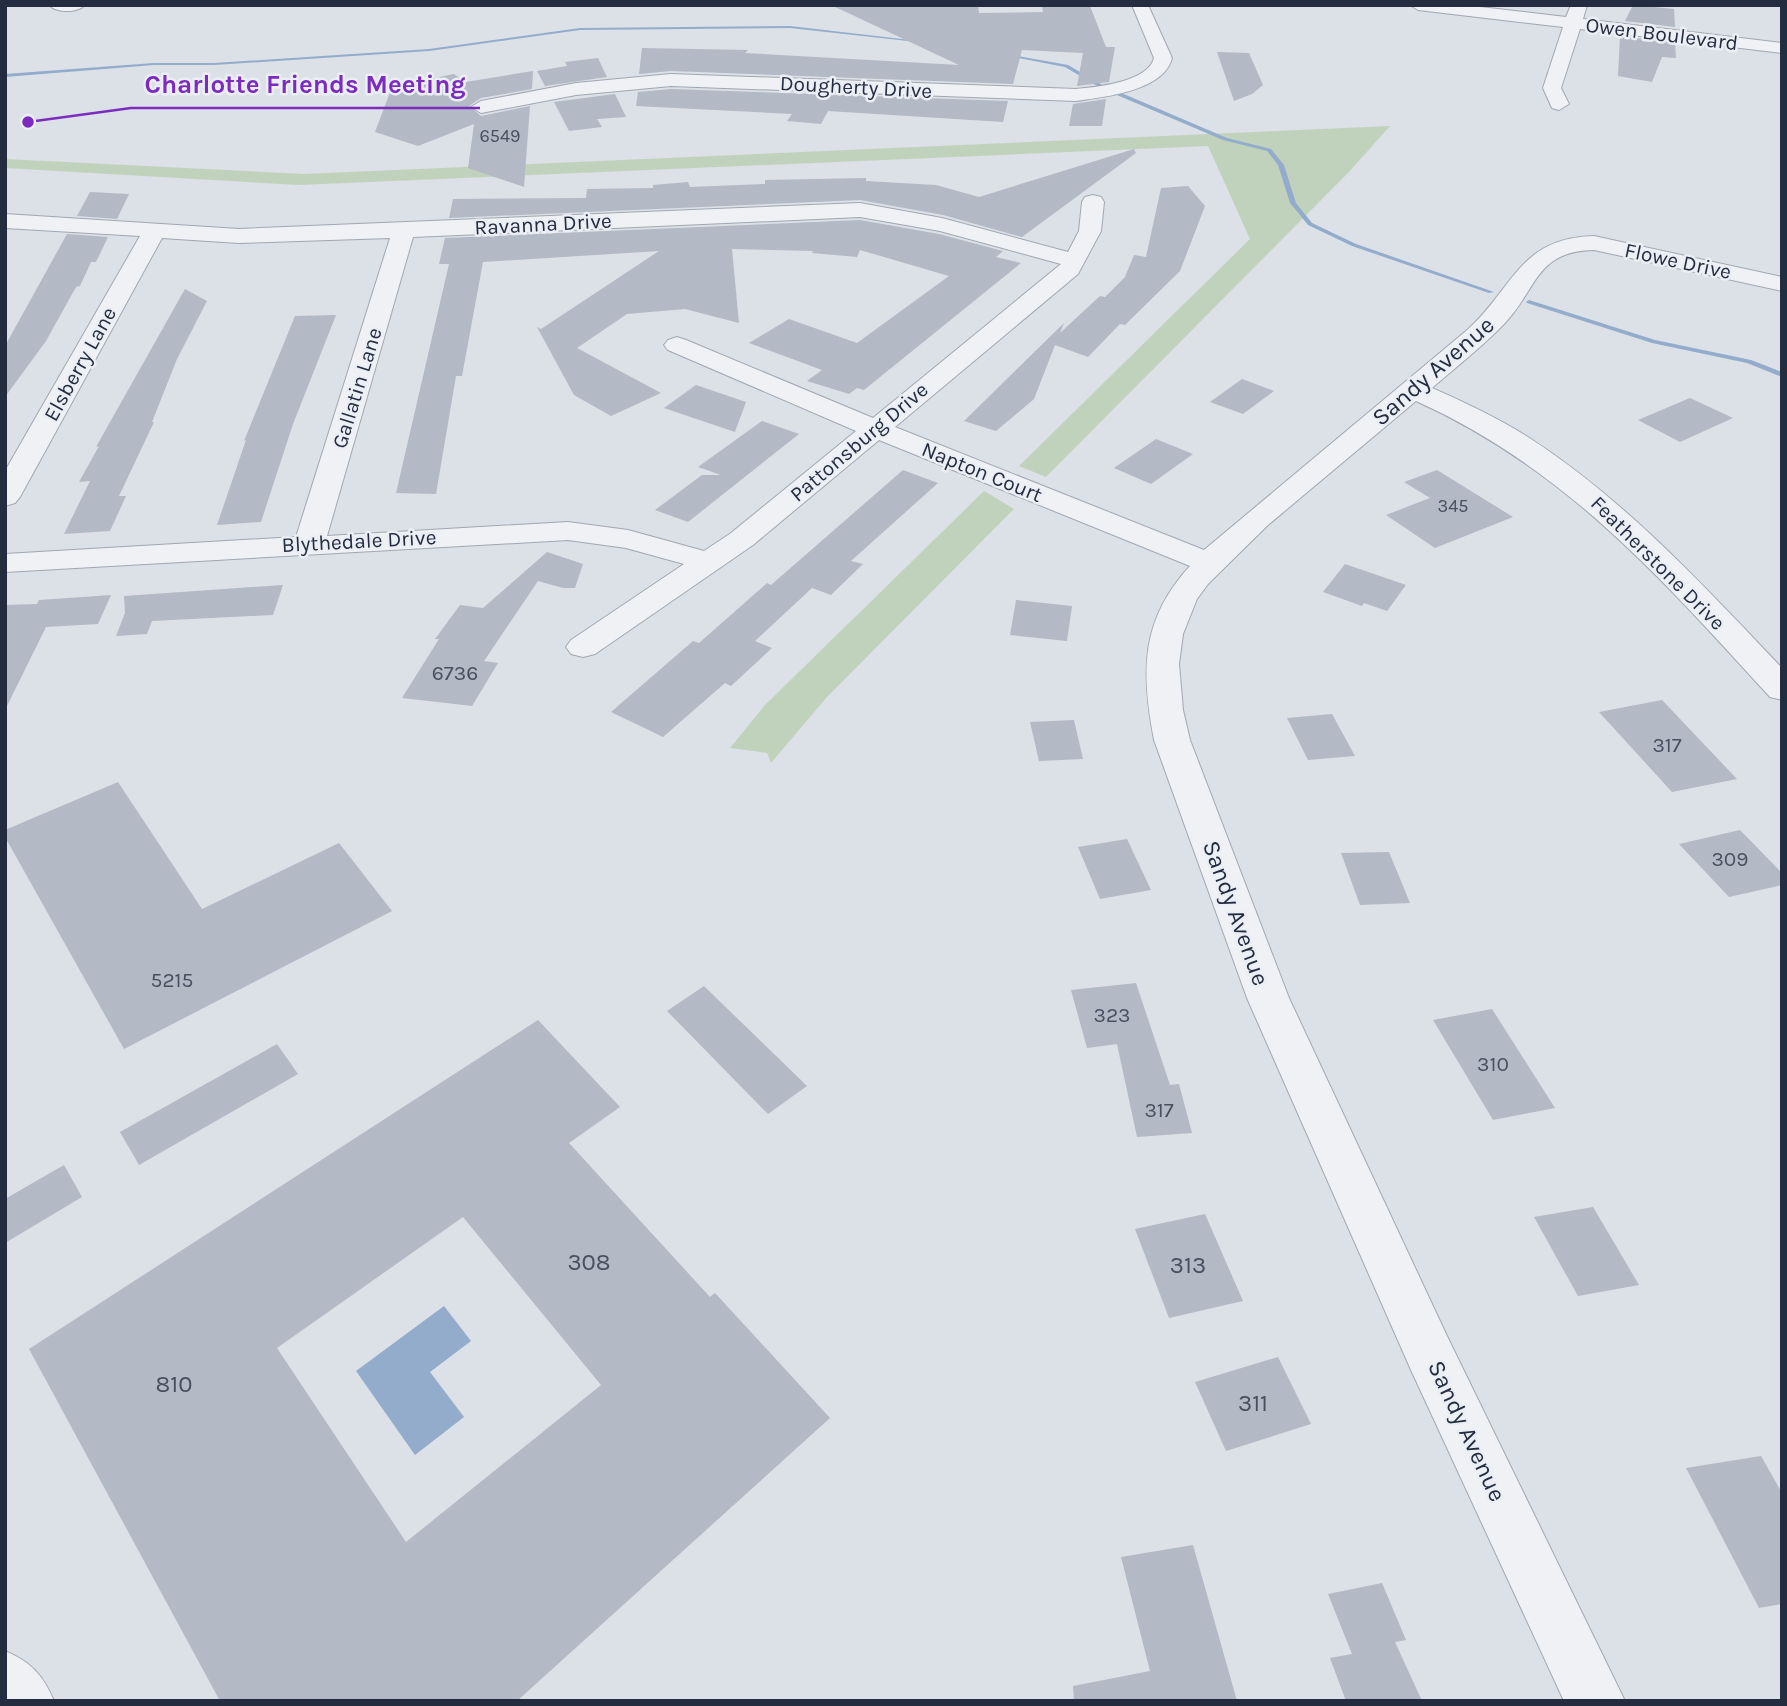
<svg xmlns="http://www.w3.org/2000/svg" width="1787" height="1706" viewBox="0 0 1787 1706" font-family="Karla,sans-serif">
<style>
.green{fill:#c1d2bc}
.water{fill:#93accb}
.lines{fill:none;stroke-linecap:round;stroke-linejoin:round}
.stream{fill:#93accb;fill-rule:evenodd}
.building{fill:#b3b9c5;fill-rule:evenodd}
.street-casing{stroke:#a1a7b1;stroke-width:2}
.street{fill:#eff1f5;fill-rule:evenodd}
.labels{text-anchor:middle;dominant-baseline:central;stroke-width:5;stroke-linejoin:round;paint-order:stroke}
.far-number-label{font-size:18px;fill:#485060}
.far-street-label{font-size:21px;fill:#242d3f;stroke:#ebeff5}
.number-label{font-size:21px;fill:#485060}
.street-label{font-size:24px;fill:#242d3f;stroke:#ebeff5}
.near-number-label{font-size:24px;fill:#485060}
.leader{fill:none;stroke:#7b2cbf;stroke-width:2.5}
.callout-dot{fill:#7b2cbf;stroke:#ebeff5;stroke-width:2.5}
.callout-label{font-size:26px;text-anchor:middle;font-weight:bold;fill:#7b2cbf;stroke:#ebeff5;stroke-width:5;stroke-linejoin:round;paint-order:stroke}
</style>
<rect width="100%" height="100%" fill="#dce0e7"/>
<g class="green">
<polygon points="1390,126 1349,172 1046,477 1019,466 1250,239 1208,146 299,185 5,168 5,159 304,174"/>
<polygon points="984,491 1014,509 827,697 771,763 767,753 730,748 765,705"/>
</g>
<polygon class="water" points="444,1306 471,1341 430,1372 464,1417 415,1455 356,1371"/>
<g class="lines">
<g class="stream">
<polygon points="790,26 919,41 917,42 790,28 580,30 429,51 214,65 154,65 5,77 5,74 154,63 214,63 429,49 580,28"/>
<polygon points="1006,54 1068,65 1104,86 1099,87 1065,67 1008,56"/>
<polygon points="1119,92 1227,138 1271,149 1284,165 1296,203 1312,223 1356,244 1494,292 1489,293 1352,246 1308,225 1290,203 1278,165 1267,151 1223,140 1117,95"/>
<polygon points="1529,300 1655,340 1751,360 1782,372 1782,377 1747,363 1652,343 1527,303 1526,302"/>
</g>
</g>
<g class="building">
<polygon points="831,5 978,5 979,13 1043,12 1042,6 1090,6 1106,47 1115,47 1109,82 1077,86 1083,53 1022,50 1013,84 671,71 639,74 642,48 748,50 745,53 959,65"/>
<polygon points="1633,5 1674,9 1675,27 1625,21"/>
<polygon points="1620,36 1675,43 1676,58 1662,57 1652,82 1618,76"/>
<polygon points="1217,52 1249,53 1263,85 1252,94 1234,101"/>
<polygon points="598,58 607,77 545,86 537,71 567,66 565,62"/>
<polygon points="533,71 532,89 481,98 469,106 481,116 530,106 524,187 468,168 474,124 418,146 375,132 392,87 454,74 466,82"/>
<polygon points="671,89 1008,101 1003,122 828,111 821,124 787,121 792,114 636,106 638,92"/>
<polygon points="615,94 626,117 597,119 602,127 569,131 554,102"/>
<polygon points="1106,99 1102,126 1069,126 1073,104"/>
<polygon points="1134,149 1136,153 1022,237 943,215 860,200 449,218 453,199 586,198 587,189 653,188 653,185 688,182 690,187 765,184 765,180 866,178 866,181 936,185 979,197"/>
<polygon points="1188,186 1205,206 1180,271 1125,325 1120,324 1088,357 1055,345 1034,399 996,431 964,421 1064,323 1060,333 1100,296 1105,297 1125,277 1134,255 1146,257 1161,188"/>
<polygon points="90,192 129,194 117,219 77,216"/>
<polygon points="860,220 939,234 1003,251 996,257 1021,263 864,390 857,388 849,394 807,381 822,370 749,343 789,319 857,343 949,276 860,250 857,257 812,253 813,251 732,249 739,323 685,309 627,314 577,348 661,393 611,416 574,395 537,327 541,329 659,251 483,262 462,376 456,376 436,494 396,493 449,264 439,264 445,238"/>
<polygon points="67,234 108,237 96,262 91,262 80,286 76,287 46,341 5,397 5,346"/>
<polygon points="185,289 207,301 177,359 152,422 154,422 119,496 126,496 110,531 64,534 90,481 79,482 99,446 96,447"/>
<polygon points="336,315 293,424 261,522 217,525 246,440 244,441 295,316"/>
<polygon points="1242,379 1274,391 1243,414 1210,402"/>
<polygon points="696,385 746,402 735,432 664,408"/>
<polygon points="1690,398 1733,418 1680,442 1638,420"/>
<polygon points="762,421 799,434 688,522 655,510 702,475 721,475 698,467"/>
<polygon points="1156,439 1193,454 1151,484 1114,468"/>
<polygon points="903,470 938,483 851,561 863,564 831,595 812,588 755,641 772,648 731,686 725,683 663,737 611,712 693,641 699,643 767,583 771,585"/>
<polygon points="1437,470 1513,517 1435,548 1386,515 1430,498 1404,482"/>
<polygon points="547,552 583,564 575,588 563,588 538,581 484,661 498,663 472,706 402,698 439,639 435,639 460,605 483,608"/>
<polygon points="1345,564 1406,585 1387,611 1364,603 1362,606 1323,592"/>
<polygon points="283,585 273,615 152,621 147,634 116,636 125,613 124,596"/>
<polygon points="111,595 98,624 46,627 5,710 5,605 37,604 39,600"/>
<polygon points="1016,600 1072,606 1067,641 1010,635"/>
<polygon points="1662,700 1737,779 1672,792 1599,712"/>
<polygon points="1332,714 1355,756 1308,760 1287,718"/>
<polygon points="1074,720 1083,759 1039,761 1030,722"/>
<polygon points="118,782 202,909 339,843 392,911 124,1049 5,837 5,830"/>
<polygon points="1740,830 1782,873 1782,885 1729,897 1679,844"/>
<polygon points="1127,839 1151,890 1100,899 1078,847"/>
<polygon points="1389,852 1410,903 1360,905 1341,853"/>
<polygon points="1136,983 1170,1085 1179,1084 1192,1133 1137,1137 1117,1044 1087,1048 1071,990"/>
<polygon points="704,986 807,1086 768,1114 667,1011"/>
<polygon points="1492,1009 1555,1108 1493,1120 1433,1020"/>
<path d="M538 1020 620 1107 569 1143 710 1297 715 1293 830 1418 517 1701H220L29 1349ZM463 1217 601 1385 406 1542 277 1348Z"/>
<polygon points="277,1044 298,1074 139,1165 120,1132"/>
<polygon points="64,1165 82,1197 5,1243 5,1199"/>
<polygon points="1593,1207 1639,1285 1578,1296 1534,1217"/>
<polygon points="1205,1214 1243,1301 1169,1318 1135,1229"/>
<polygon points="1278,1357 1311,1424 1226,1451 1195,1382"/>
<polygon points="1761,1456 1782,1493 1782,1604 1759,1608 1686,1468"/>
<polygon points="1193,1545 1237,1701 1074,1701 1073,1686 1150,1671 1121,1557"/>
<polygon points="1382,1583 1406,1640 1395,1642 1422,1701 1346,1701 1330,1658 1352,1654 1328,1594"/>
</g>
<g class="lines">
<g class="street-casing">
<g id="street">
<path d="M49 5H85C77 13 57 13 49 5Z"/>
<path d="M1132 5H1148L1172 58C1164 91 1104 97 1076 101L671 86 576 95 481 113 471 107 481 101 576 83 671 74 1076 89C1097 87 1148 82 1154 58Z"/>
<polygon points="1410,5 1463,5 1566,17 1571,5 1587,5 1583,19 1782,43 1782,53 1580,29 1561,88 1569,104 1559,110 1552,108 1543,88 1563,27 1418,10"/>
<path d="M1093 195 1101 197 1104 202 1101 231 1078 274 895 427 1204 550 1466 331C1514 289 1518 238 1594 236L1782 277V291L1594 250C1535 251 1537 290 1504 324 1482 347 1456 367 1432 388 1466 403 1500 419 1531 439 1626 501 1704 586 1782 668V700L1770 697C1662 579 1565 468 1416 401L1268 525 1208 584 1197 599 1183 634 1179 664 1183 710 1190 740 1289 998 1447 1336 1625 1701H1564L1411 1370 1247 998 1154 740C1141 673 1140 620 1190 566L879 440 753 545 595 654 583 657 571 654 566 647 571 640 684 564 626 548 568 540 5 572V554L296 537 390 238 239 243 162 238 20 497 15 503 5 506V471L140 236 5 228V214L239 229 860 203 942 218 1068 252 1079 231 1082 202 1085 197ZM860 217 940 231 1061 264 873 418 686 340 677 337 668 340 664 345 668 350 856 431 731 533 704 551 628 530 568 522 327 536 413 237Z"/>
<path d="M5 1651C31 1662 43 1675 54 1701H5Z"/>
</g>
</g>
<use href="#street" class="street"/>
</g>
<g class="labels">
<g class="far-number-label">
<text x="500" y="136">6549</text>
<text x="1453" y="506">345</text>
</g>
<g class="far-street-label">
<text transform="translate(1662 34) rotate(7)">Owen Boulevard</text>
<text transform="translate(856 87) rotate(3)">Dougherty Drive</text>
<text transform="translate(543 224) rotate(-3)">Ravanna Drive</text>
<text transform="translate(1678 261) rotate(12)">Flowe Drive</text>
<text transform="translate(80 364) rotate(-61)">Elsberry Lane</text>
<text transform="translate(357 388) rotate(-73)">Gallatin Lane</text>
<text transform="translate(859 442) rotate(-40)">Pattonsburg Drive</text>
<text transform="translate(982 472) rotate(22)">Napton Court</text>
<text transform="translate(359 541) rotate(-3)">Blythedale Drive</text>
<text transform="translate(1658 563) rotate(45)">Featherstone Drive</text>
</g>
<g class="number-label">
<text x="455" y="673">6736</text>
<text x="1667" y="745">317</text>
<text x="1730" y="859">309</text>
<text x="172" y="980">5215</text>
<text x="1112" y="1015">323</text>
<text x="1493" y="1064">310</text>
<text x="1159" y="1110">317</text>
</g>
<g class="street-label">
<text transform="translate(1433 371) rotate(-41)">Sandy Avenue</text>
<text transform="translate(1236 913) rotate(70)">Sandy Avenue</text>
<text transform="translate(1467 1431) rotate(65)">Sandy Avenue</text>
</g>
<g class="near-number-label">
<text x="589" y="1262">308</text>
<text x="1188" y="1265">313</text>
<text x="174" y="1384">810</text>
<text x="1253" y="1403">311</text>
</g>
</g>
<path class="leader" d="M28 122L131 108H480"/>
<circle class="callout-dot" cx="28" cy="122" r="7"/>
<g class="callout-label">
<text x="305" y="93">Charlotte Friends Meeting</text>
</g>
<rect width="1787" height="1706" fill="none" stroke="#242d3f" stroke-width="14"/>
</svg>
